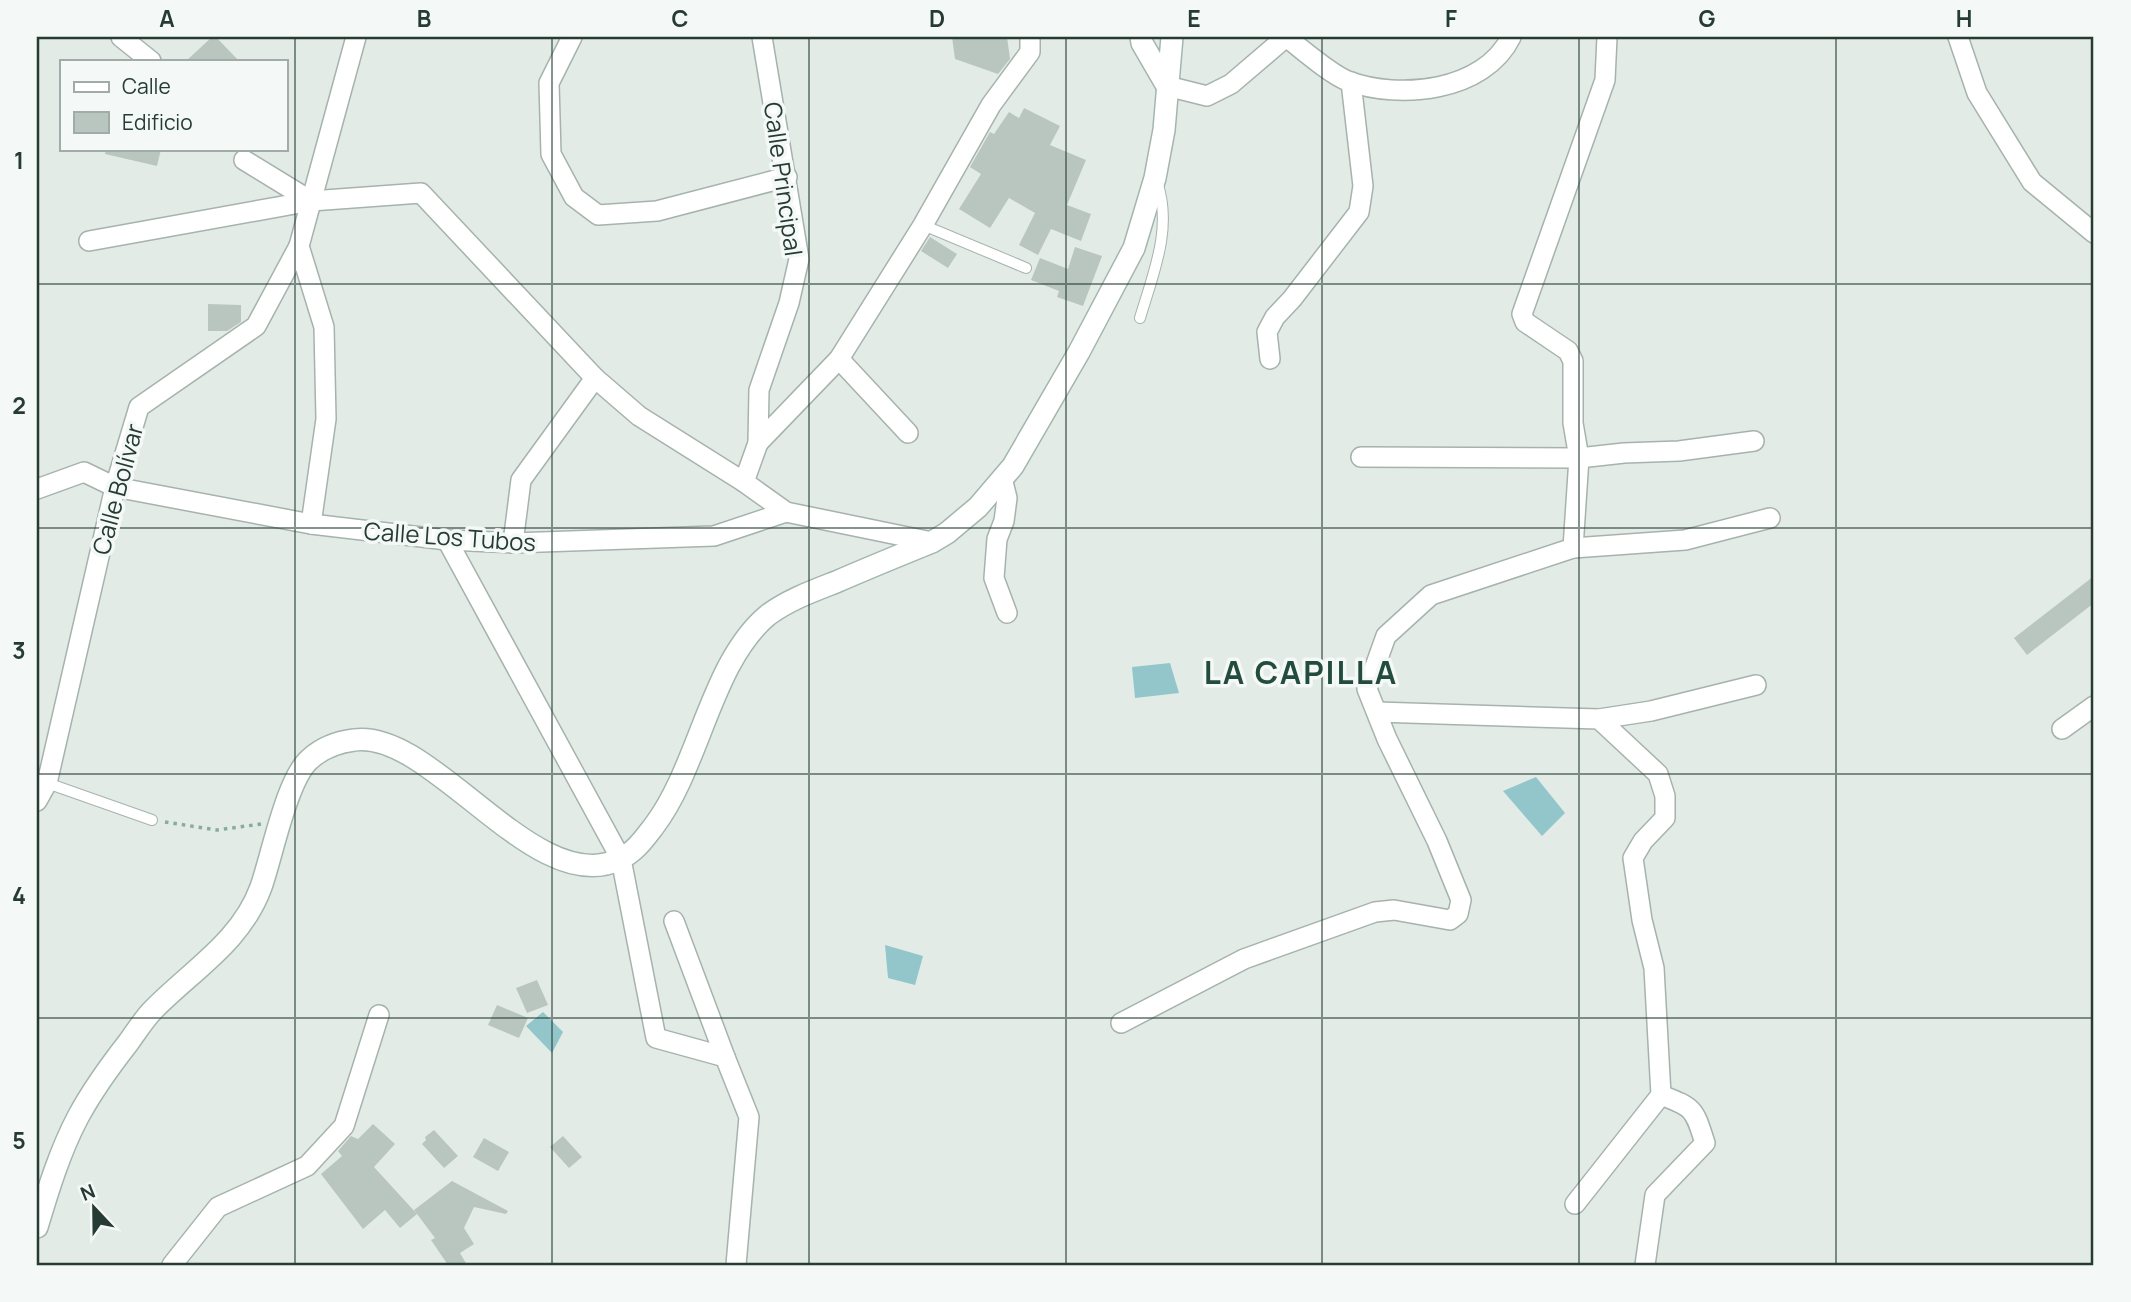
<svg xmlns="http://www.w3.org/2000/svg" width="2131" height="1302" viewBox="0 0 2131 1302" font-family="Manrope,sans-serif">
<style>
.water{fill:#92c6ca}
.building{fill:#b9c6c0}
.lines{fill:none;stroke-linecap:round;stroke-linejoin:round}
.lane-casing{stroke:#a6b3ad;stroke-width:12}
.street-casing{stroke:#a6b3ad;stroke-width:22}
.secondary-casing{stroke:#a3b6ae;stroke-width:24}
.path{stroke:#87ac9d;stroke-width:3.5;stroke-dasharray:3.5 5;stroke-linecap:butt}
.lane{stroke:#fff;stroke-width:10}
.street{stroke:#fff;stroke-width:19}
.secondary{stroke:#fff;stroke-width:21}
.grid{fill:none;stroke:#253b33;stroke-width:2;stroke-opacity:0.55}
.labels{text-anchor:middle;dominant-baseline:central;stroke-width:7;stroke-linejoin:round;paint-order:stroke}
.street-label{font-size:24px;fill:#253b33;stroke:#f4f8f6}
.district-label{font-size:32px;font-weight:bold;letter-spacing:2px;fill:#234b3e;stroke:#f4f8f6}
.neatline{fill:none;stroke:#253b33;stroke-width:2.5}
.grid-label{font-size:23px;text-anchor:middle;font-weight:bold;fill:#253b33}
</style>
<rect width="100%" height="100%" fill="#e3ebe7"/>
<g class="water">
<polygon points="1170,663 1179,693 1135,698 1132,667"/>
<polygon points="1536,777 1565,813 1542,836 1503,791"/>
<polygon points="885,945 923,956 915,985 888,978"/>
<polygon points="543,1012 563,1032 552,1053 526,1026"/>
</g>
<g class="building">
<polygon points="212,37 216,37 239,61 186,61"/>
<polygon points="952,37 1007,37 1010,59 998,74 955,59"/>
<polygon points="1024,108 1060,126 1050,145 1086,160 1067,205 1091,214 1081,241 1051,229 1038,255 1019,245 1035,213 1009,198 990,228 959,209 981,174 970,167 990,132 994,134 1009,112 1019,118"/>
<polygon points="106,149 161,149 157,166 105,154"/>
<polygon points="930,237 957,254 948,268 921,251"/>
<polygon points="1075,247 1102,256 1083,306 1057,297 1059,291 1031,280 1040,258 1068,269"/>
<polygon points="208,304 241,305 241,322 227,331 208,331"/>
<polygon points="2094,576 2094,603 2027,655 2014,638"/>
<polygon points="537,980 548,1005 527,1013 516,988"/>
<polygon points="497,1005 528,1018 519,1038 488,1025"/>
<polygon points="373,1124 395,1144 374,1167 417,1214 400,1228 385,1210 363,1229 321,1174 342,1156 338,1151 351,1136 358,1139"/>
<polygon points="434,1130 458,1156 444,1168 422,1144 426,1140 425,1137"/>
<polygon points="563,1136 582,1157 569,1168 550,1147"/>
<polygon points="484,1138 509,1152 498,1171 473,1157"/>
<polygon points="452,1181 508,1211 506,1214 474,1207 464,1228 474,1244 460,1253 467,1265 448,1265 431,1240 435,1238 414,1210"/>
</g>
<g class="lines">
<g class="lane-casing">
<g id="lane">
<polyline points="923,225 1026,268"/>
<path d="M1140 318C1153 274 1173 228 1157 182"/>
<polyline points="47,783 152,820"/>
</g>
</g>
<g class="street-casing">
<g id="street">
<polyline points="121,37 151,61"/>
<polyline points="572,37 549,83 551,154 574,197 598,215 657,211 787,177"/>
<path d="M1286 37C1302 49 1330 74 1348 81 1399 100 1484 92 1511 37"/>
<polyline points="1958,37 1977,93 2032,182 2094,233"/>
<polyline points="1167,86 1207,96 1231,84 1286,37"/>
<polyline points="244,160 311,201 421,193 595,378 639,416 744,482 786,512 932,542"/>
<polyline points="89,241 311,201"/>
<polyline points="299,246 324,327 326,419 311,524"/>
<polyline points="839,359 908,433"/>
<polyline points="1270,359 1267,332 1275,317 1292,299 1359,212 1363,186 1351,82"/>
<polyline points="758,443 839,359 923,225 991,105 1030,52 1030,37"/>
<polyline points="1361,457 1579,458 1624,453 1679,451 1754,441"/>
<polyline points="1002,478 1007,498 1004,521 997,539 994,578 1007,613"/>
<polyline points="744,482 758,443 759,390 789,303 799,259 762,37"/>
<polyline points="37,489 84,472 115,487 311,524 447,540 513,543 714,536 786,512"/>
<polyline points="447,540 621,859 656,1038 725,1057 749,1117 736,1265"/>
<polyline points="513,543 521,480 595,378"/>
<polyline points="1573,548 1685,540 1770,518"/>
<polyline points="1377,712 1599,719 1658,774 1665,796 1665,818 1643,841 1633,858 1642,920 1654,968 1661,1095 1575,1204"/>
<polyline points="1599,719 1651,711 1756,685"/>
<polyline points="2062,729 2094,706"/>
<polyline points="37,801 47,783 115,487 139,407 256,326 299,246 356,37"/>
<polyline points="674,921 725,1057"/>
<polyline points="1121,1023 1244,959 1375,912 1394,910 1450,920 1458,914 1461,900 1437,841 1387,739 1367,689 1386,636 1431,595 1573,548 1579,458 1573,423 1573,361 1568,351 1525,322 1522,314 1605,80 1607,37"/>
<polyline points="172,1265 218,1207 307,1166 344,1126 379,1015"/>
<path d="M1645 1265 1655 1195 1705 1143C1694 1109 1695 1108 1661 1095"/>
</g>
</g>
<g class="secondary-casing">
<g id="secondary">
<polyline points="1141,37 1142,43 1167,86"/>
<path d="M37 1227C48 1190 60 1151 78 1117 92 1091 110 1066 128 1043 136 1032 144 1019 153 1010 192 970 241 942 261 887 272 856 287 778 310 759 322 748 338 742 354 740 432 728 536 901 620 859 635 852 644 839 654 826 700 765 711 662 768 615 788 600 813 591 836 582 868 568 900 555 932 542L947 533 978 507 1013 466 1079 352 1134 248 1155 178 1164 130 1172 37"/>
</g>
</g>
<polyline class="path" points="165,822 217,830 261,824"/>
<use href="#lane" class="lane"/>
<use href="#street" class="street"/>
<use href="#secondary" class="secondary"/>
</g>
<path class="grid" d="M295 37V1265M552 37V1265M809 37V1265M1066 37V1265M1322 37V1265M1579 37V1265M1836 37V1265M37 284H2094M37 528H2094M37 774H2094M37 1018H2094"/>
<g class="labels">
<g class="street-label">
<text transform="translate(784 179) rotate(82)">Calle Principal</text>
<text transform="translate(117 489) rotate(-75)">Calle Bolívar</text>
<text transform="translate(450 536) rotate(4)">Calle Los Tubos</text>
</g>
<g class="district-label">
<text x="1301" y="672">LA CAPILLA</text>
</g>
</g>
<rect width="2131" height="1302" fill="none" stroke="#f4f8f6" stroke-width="77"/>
<rect x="60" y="60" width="228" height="91" fill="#f4f8f6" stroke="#a1aca8" stroke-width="2"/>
<rect x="74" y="82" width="35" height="10" fill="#ffffff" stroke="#a1aca8" stroke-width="2"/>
<text x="122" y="94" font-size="21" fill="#253b33">Calle</text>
<rect x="74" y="112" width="35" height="21" fill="#b9c6c0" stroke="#a1aca8" stroke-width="2"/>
<text x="122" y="130" font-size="21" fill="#253b33">Edificio</text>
<g transform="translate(94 1208) rotate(338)" stroke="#f4f8f6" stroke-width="5" paint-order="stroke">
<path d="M0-5L12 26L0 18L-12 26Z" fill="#253b33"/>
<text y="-10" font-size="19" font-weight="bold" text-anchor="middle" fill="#253b33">N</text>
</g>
<rect x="38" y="38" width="2054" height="1226" class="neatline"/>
<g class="grid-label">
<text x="167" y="27">A</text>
<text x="424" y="27">B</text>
<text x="680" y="27">C</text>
<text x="937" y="27">D</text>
<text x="1194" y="27">E</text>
<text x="1451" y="27">F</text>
<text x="1707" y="27">G</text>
<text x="1964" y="27">H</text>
<text x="19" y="169">1</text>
<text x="19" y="414">2</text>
<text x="19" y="659">3</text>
<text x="19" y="904">4</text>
<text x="19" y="1149">5</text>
</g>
</svg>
